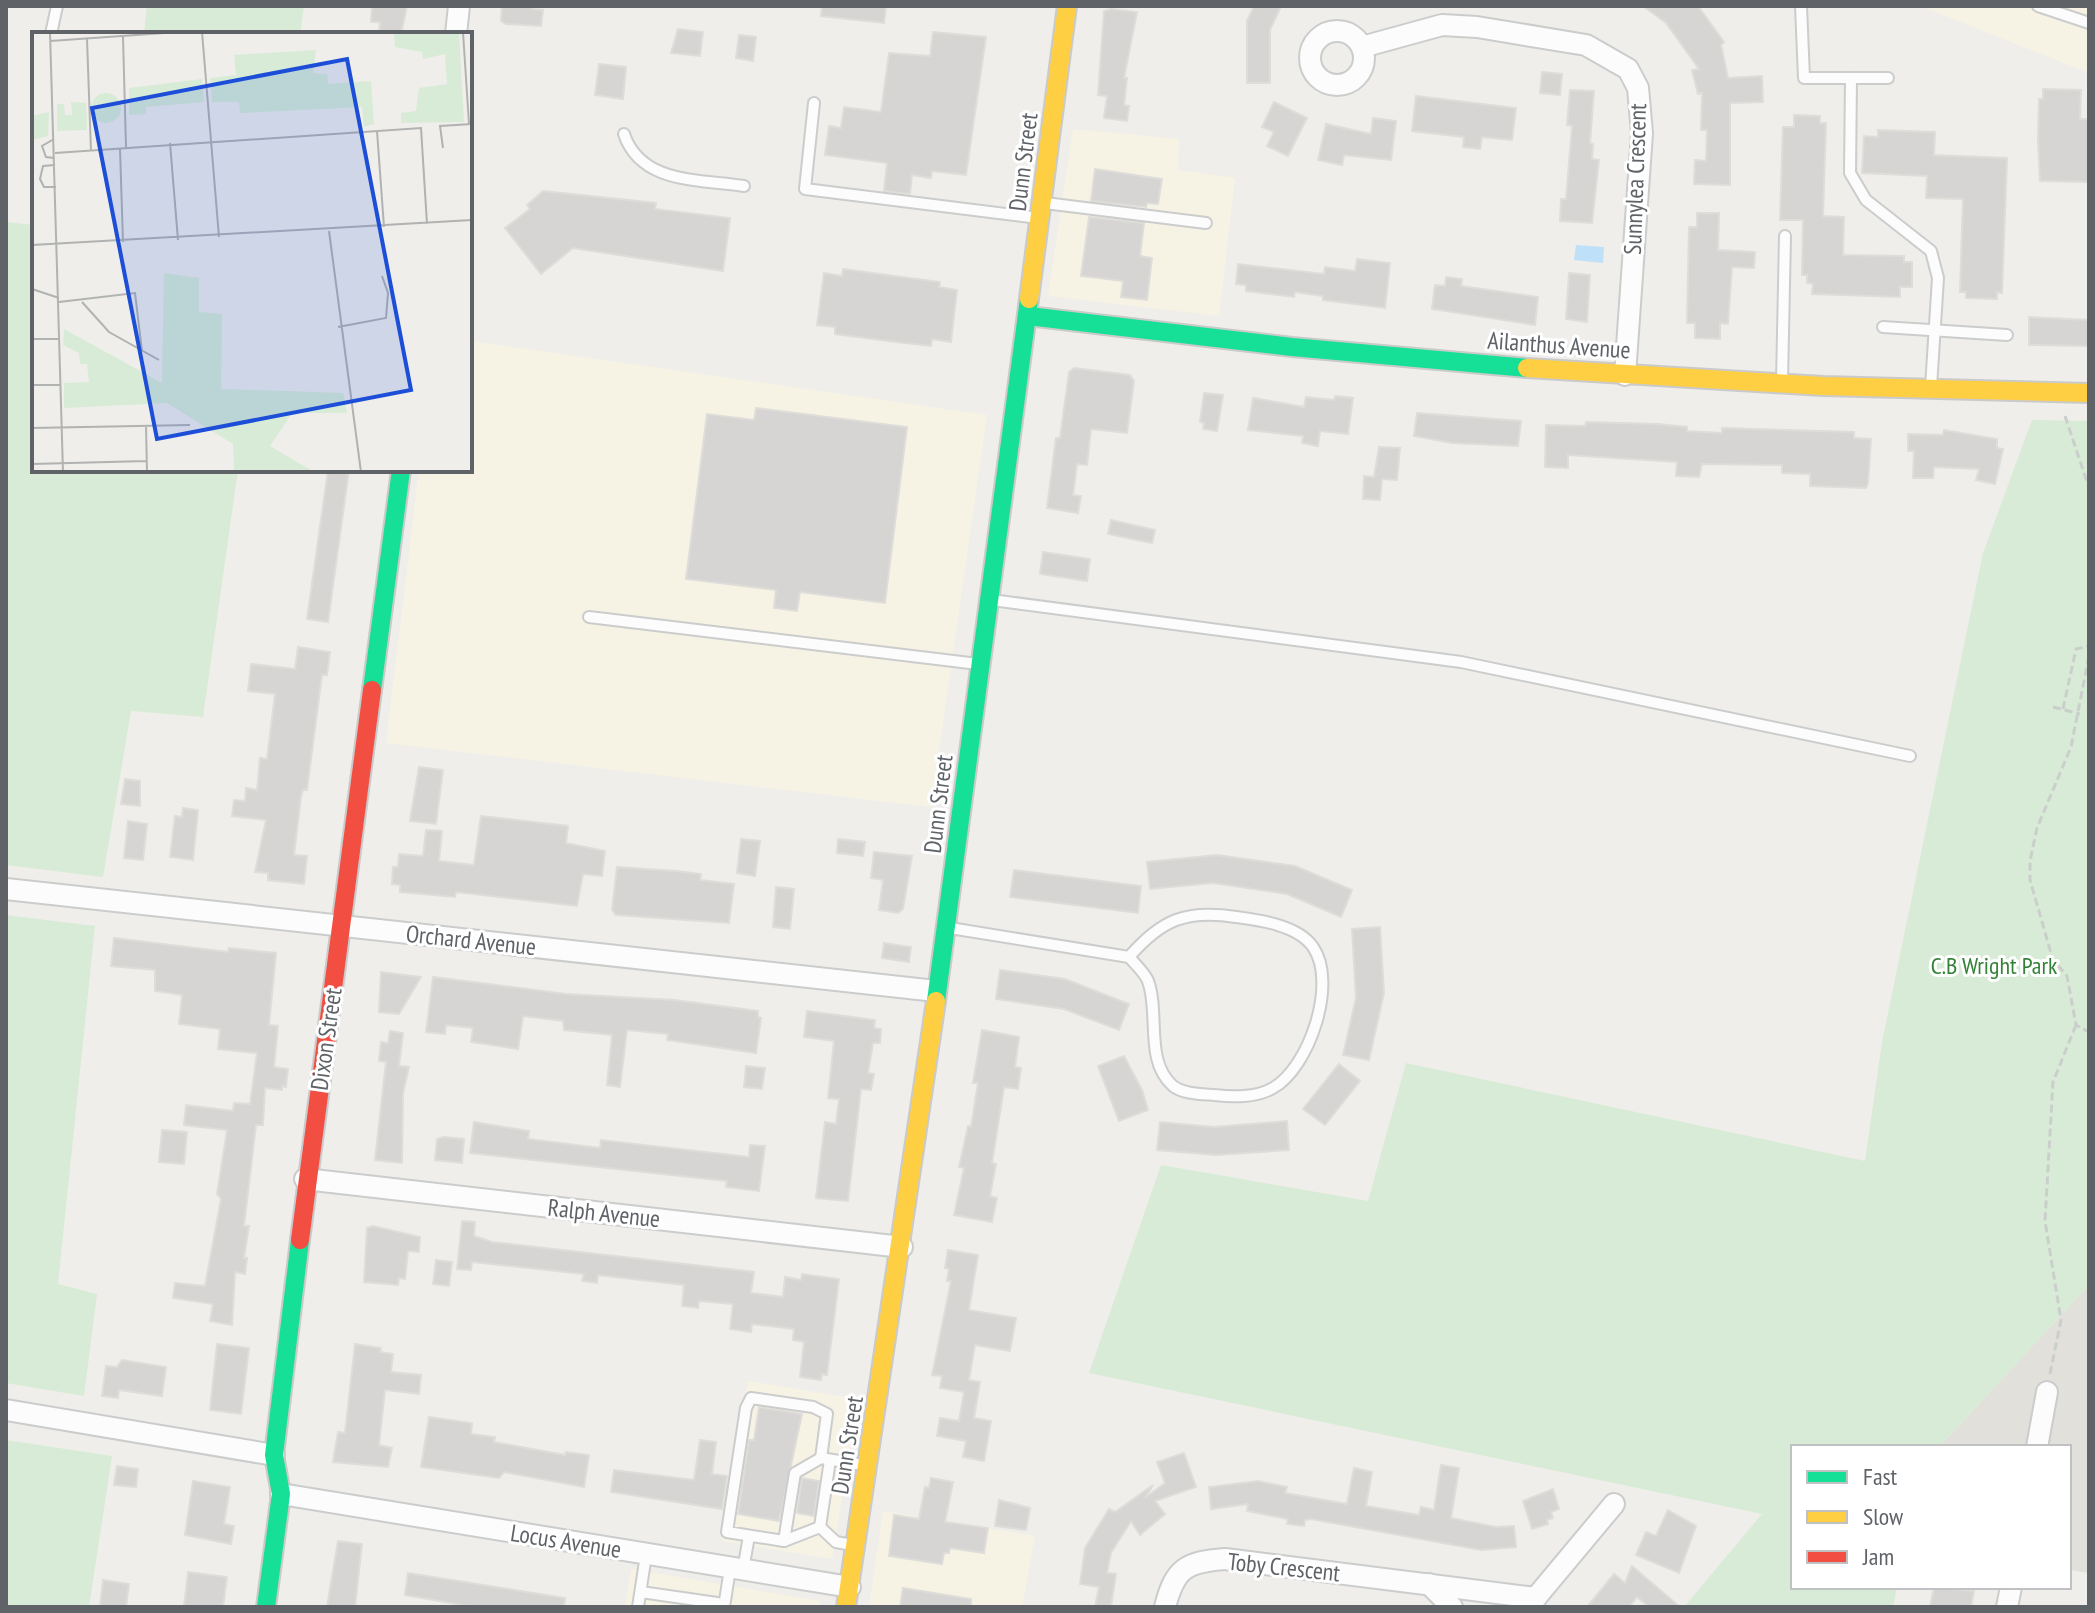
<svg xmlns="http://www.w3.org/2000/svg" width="2095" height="1613" viewBox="0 0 2095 1613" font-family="'PT Sans Narrow',sans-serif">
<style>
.commercial{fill:#f7f3e4}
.education{fill:#e2e0da}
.green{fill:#d8ebd6}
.water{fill:#bfe0f9}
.building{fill:#d6d5d3;stroke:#deddd9;stroke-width:2}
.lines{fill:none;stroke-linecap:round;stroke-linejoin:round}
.lane-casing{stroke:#cbcccc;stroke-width:14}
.street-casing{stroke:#cbcccc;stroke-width:24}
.fast-casing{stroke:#cacacb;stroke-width:22}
.slow-casing{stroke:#cacacb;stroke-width:22}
.jam-casing{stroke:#cacacb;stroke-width:22}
.path{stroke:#cacfcc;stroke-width:3;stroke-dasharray:8 4;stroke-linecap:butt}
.lane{stroke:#fdfcfc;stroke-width:10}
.street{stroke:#fdfcfc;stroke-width:20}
.fast{stroke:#16e098;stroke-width:18}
.slow{stroke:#ffcf43;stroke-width:18}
.jam{stroke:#f24e42;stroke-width:18}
.labels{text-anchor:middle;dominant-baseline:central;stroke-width:6;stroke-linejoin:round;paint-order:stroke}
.street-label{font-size:24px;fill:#5f6368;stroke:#fff}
.park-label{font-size:24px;fill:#348238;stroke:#fff}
.inset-road{fill:none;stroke:#b1b2b2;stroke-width:2}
.view{fill:#1d4ed8;fill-opacity:0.15;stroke:#1d4ed8;stroke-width:4}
.inset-edge{fill:none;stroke:#5f6368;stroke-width:4}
</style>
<rect width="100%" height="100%" fill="#efeeea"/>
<g class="commercial">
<polygon points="1920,6 2089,6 2089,73"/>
<polygon points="1073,129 1179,139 1178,170 1235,178 1219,316 1048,296"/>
<polygon points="470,341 987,415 931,807 386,743 419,470 470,470"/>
<polygon points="748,1381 858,1399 832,1559 722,1541"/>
<polygon points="883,1511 1035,1536 1022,1607 869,1607"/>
<polygon points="631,1569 820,1601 819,1607 625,1607"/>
</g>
<polygon class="education" points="2089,1285 2089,1573 2069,1570 2069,1447 1939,1447"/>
<g class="green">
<polygon points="147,6 304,6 300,34 144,34"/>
<polygon points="6,222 34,225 34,470 238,470 203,717 131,711 103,877 6,865"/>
<polygon points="2032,420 2089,421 2089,1285 1939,1447 1793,1447 1793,1587 1897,1587 1893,1607 1684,1607 1762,1514 1089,1373 1161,1165 1368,1201 1406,1063 1865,1161 1882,1042 1983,553"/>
<polygon points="6,915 95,926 58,1284 97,1294 84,1396 6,1383"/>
<polygon points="6,1440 112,1456 89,1607 6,1607"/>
</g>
<polygon class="water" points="1576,245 1604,247 1603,263 1574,260"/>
<g class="building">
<polygon points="372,6 407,6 401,34 379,34 380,22 371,22"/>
<polygon points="502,6 532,6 532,9 543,10 541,26 506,24 501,21"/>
<polygon points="822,6 886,6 884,23 821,16"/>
<polygon points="1254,6 1281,6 1270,30 1270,83 1247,83 1247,21"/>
<polygon points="1643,6 1698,6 1724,42 1721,45 1728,78 1762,76 1763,102 1730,103 1730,185 1694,184 1695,160 1706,161 1707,130 1701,130 1702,93 1698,94 1692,70 1699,69 1666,23"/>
<polygon points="1111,9 1137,12 1124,78 1127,78 1124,105 1129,106 1127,121 1104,118 1107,96 1098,95 1104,11"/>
<polygon points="678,29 703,32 700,56 671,53"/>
<polygon points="933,32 986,37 966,175 932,171 931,178 912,175 910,194 884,191 887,163 825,155 829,126 841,128 844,107 881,112 889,53 930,56"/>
<polygon points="739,35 756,37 753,61 736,58"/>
<polygon points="599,64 626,67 623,99 595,95"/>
<polygon points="1542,72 1562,74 1560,95 1540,93"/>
<polygon points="2043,89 2081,90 2080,119 2089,119 2089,182 2040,181 2038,140 2039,99 2043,99"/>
<polygon points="1570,90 1594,91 1590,143 1593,144 1592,159 1599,160 1592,223 1560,221 1561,199 1566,199 1572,126 1567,125"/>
<polygon points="1416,96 1516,108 1512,140 1482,137 1480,149 1463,147 1464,137 1412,131"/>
<polygon points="1274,102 1307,118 1288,156 1267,146 1274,132 1262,127"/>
<polygon points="1794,115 1820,116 1820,123 1826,123 1823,216 1844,217 1843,255 1904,256 1904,262 1912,262 1912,287 1900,287 1900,297 1812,294 1813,284 1807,283 1807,275 1802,275 1803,220 1780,220 1783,127 1794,127"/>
<polygon points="1373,118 1396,121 1391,160 1344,155 1342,165 1318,160 1326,124 1371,134"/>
<polygon points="1878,130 1935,132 1934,155 2007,158 2002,293 1997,292 1997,299 1966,298 1966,292 1960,292 1963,199 1926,198 1927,176 1862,173 1864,136 1878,137"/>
<polygon points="1095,169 1162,179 1158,204 1147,203 1146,207 1091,201"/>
<polygon points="543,191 656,203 655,209 730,218 723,271 573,248 541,274 505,228 530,209 527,205"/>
<polygon points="1697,213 1719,213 1718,250 1755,252 1754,268 1732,267 1728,324 1720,323 1720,339 1695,338 1695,323 1687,323 1689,227 1697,227"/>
<polygon points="1089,217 1144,223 1140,256 1152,258 1147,300 1121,297 1123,281 1081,276"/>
<polygon points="1357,259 1390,263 1385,308 1323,300 1323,296 1295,292 1294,297 1246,291 1246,285 1236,284 1238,264 1324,274 1325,267 1355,271"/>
<polygon points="843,269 940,282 939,287 957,290 951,342 932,339 931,346 896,342 835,334 835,327 817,325 824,273 842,276"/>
<polygon points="1569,273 1590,275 1587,322 1566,319"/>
<polygon points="1446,277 1462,279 1461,286 1538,297 1535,325 1432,309 1435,285 1445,286"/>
<polygon points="2029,317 2089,320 2089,346 2029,345"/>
<polygon points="1074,368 1130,375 1134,381 1127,433 1091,429 1087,465 1077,464 1073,495 1081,496 1078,513 1047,508 1056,438 1060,438 1069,372"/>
<polygon points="1204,393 1223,395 1217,431 1203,429 1204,423 1200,422"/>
<polygon points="1335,396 1353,398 1348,434 1320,431 1318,446 1302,443 1303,436 1248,430 1253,398 1304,407 1306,397 1334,400"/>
<polygon points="756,408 907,427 885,603 800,592 797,611 774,608 776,590 686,579 707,414 754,420"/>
<polygon points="1417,413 1521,421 1518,446 1452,443 1414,436"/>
<polygon points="1586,422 1658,424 1687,427 1687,431 1722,433 1722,428 1854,432 1854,438 1871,439 1868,483 1866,488 1810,486 1810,474 1782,473 1782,465 1702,464 1699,477 1676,476 1677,462 1568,455 1568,468 1545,467 1546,425 1585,426"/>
<polygon points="1944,430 1997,439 1997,448 2003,449 1995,484 1976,480 1979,469 1934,467 1933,478 1913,478 1914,451 1908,451 1908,434 1943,435"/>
<polygon points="1379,447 1400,448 1397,480 1382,479 1380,500 1363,499 1364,476 1374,477"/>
<polygon points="328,470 349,470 328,622 307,619"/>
<polygon points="1111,520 1155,530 1152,543 1108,534"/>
<polygon points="1043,552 1090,559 1087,581 1040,574"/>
<polygon points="298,647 330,652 327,675 322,675 307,790 303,790 301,797 294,855 307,856 304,884 268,880 268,873 255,872 266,820 232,816 234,800 245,801 246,788 257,790 260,758 267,759 275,694 248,691 251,664 295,669"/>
<polygon points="419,767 443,770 436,824 410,821"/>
<polygon points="125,779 140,781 140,806 121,804"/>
<polygon points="183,808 198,810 193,860 170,857 175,816 182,817"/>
<polygon points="481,816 568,826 566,843 605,851 602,876 583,874 577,906 456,892 455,897 400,892 400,885 392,884 393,867 398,867 399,854 423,856 426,830 442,831 439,861 474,865"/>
<polygon points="128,821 147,824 143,860 124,858"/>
<polygon points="741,839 760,841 755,876 737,873"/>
<polygon points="838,839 865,842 863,856 837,853"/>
<polygon points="874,852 912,856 903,909 898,913 879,910 883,880 871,878"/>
<polygon points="1217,855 1295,866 1352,890 1341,917 1287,894 1213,883 1150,889 1147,862"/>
<polygon points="617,867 676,871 701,874 700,880 734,884 729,923 616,915 612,910"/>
<polygon points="1014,870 1141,886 1138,913 1010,897"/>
<polygon points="776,887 794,889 790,929 773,927"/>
<polygon points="1380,927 1384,993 1369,1060 1343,1055 1356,998 1352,929"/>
<polygon points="114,938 228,952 229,948 276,953 269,1025 278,1026 274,1067 288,1069 286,1087 282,1086 282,1090 265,1088 263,1125 256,1125 244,1226 249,1226 244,1258 247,1258 245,1274 235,1272 232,1325 210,1321 213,1304 173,1298 175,1283 205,1286 221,1199 217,1194 227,1130 184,1125 186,1105 233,1111 234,1103 250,1104 257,1053 218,1049 220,1029 179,1024 182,995 155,991 155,970 111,966"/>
<polygon points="884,943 911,947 909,962 882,958"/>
<polygon points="1000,970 1065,979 1129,1004 1119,1030 1064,1009 996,999"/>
<polygon points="381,972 421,977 399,1014 379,1012"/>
<polygon points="433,977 566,994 674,1000 758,1011 758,1017 761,1018 756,1053 667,1040 668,1034 627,1030 620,1087 607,1085 612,1035 564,1030 563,1021 523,1016 518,1049 471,1042 473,1028 446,1025 445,1034 426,1032"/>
<polygon points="807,1011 875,1020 874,1028 881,1029 880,1043 873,1043 868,1073 874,1074 871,1090 861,1089 848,1201 816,1198 825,1122 836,1124 839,1099 828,1098 834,1041 804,1037"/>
<polygon points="982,1030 1019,1037 1015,1067 1021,1068 1018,1089 1004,1087 992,1163 996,1164 990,1196 997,1198 992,1222 954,1215 964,1168 959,1167 968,1126 971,1127 978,1083 973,1083"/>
<polygon points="390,1031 403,1033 399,1066 409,1067 403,1093 402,1163 375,1160 386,1062 379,1061 381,1042 388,1043"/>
<polygon points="1124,1056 1142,1090 1148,1110 1119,1121 1098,1066"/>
<polygon points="1339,1064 1360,1081 1325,1125 1303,1109"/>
<polygon points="746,1066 765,1068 762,1089 744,1087"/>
<polygon points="1287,1121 1289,1150 1216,1155 1157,1150 1160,1122 1214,1127"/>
<polygon points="474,1122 529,1131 528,1139 600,1148 601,1140 749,1157 750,1145 765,1146 759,1191 726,1187 727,1181 470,1153"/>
<polygon points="162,1130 187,1132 184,1164 159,1162"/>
<polygon points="444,1137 464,1139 462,1163 435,1160 437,1139"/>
<polygon points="462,1221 475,1222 474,1236 492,1242 754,1272 751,1293 783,1297 785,1277 801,1280 802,1274 839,1279 827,1375 822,1374 821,1380 800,1377 804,1342 793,1340 794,1329 752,1324 751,1332 730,1329 733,1304 699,1301 698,1308 682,1306 684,1285 598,1275 597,1283 582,1281 584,1274 472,1262 471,1270 457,1269"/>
<polygon points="373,1226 420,1237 419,1252 408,1251 405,1279 399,1278 398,1285 364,1282 367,1228"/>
<polygon points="948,1250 978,1255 969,1310 1016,1318 1010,1351 975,1345 969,1380 980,1382 974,1418 991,1421 984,1461 963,1457 966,1441 937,1436 940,1418 959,1421 964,1392 940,1388 942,1376 932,1375 951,1281 947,1281 949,1269 945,1268"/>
<polygon points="436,1260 452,1262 449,1286 433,1284"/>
<polygon points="217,1344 249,1348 241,1414 210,1410"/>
<polygon points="355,1344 381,1348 380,1352 393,1354 391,1372 421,1375 419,1394 385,1390 379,1445 392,1448 388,1467 333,1462 338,1432 345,1433"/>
<polygon points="122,1360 166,1367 162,1396 119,1390 118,1398 102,1396 106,1366 117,1367"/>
<polygon points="759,1407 802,1414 779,1521 738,1514 749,1440 754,1440"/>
<polygon points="429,1417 472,1423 471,1434 495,1437 494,1442 565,1455 566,1452 589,1455 584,1487 504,1472 499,1478 421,1467"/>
<polygon points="700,1440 716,1442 712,1474 727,1476 722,1509 611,1492 614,1470 694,1480"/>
<polygon points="1184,1453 1196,1487 1155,1501 1165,1514 1140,1535 1131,1521 1111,1553 1107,1573 1116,1574 1111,1607 1095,1607 1099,1587 1080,1584 1085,1548 1109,1509 1115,1512 1153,1485 1145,1498 1165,1483 1157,1462"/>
<polygon points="1441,1465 1459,1468 1451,1518 1496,1527 1514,1526 1516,1547 1481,1550 1311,1519 1305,1520 1304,1526 1287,1524 1288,1519 1247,1511 1248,1504 1211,1509 1209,1487 1258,1481 1287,1487 1285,1493 1347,1504 1354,1468 1372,1472 1366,1506 1419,1515 1421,1507 1434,1510"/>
<polygon points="117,1466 138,1469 136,1487 114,1485"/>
<polygon points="802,1478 819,1481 814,1516 797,1513"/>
<polygon points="931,1478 953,1482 945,1522 988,1528 984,1553 950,1548 949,1553 944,1553 942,1564 889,1556 894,1515 919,1519 925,1487 929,1488"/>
<polygon points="193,1481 230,1487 224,1524 234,1526 231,1544 185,1535"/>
<polygon points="1553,1489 1559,1509 1551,1512 1553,1518 1547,1520 1548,1524 1532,1529 1523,1501"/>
<polygon points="999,1500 1030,1508 1026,1530 995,1526"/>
<polygon points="1668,1510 1696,1526 1679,1573 1636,1555 1646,1532 1656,1536"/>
<polygon points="338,1541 362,1544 355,1607 327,1607"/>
<polygon points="1632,1566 1680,1607 1649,1607 1637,1597 1629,1607 1587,1607 1614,1574 1625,1583"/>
<polygon points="188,1572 227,1577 223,1607 184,1607"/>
<polygon points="408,1573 565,1598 564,1607 473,1607 405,1595"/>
<polygon points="103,1580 129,1584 126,1607 100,1607"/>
<polygon points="1934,1587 1974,1591 1971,1607 1930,1607"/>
<polygon points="903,1588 971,1599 971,1607 900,1607"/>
</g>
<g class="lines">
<g class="lane-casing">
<g id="lane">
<polyline points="1801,6 1804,78 1888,78"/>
<polyline points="2038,6 2089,23"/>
<polyline points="51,34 57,6"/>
<polyline points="1851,78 1850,173 1866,200 1931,251 1938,278 1931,387"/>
<polyline points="814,103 805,189 1038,218"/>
<path d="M624 134C641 184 698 179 744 186"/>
<polyline points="1045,203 1206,223"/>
<polyline points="1883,327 2007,335"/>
<polyline points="1782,382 1785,236"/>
<polyline points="992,600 1461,662 1910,756"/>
<polyline points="589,617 978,664"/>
<path d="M950 928 1129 957C1135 964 1145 973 1148 981 1160 1013 1144 1061 1173 1086 1183 1094 1201 1094 1214 1095 1233 1097 1255 1098 1273 1088 1309 1068 1338 983 1313 947 1298 925 1259 920 1236 917 1186 909 1161 920 1129 957"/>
<polyline points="830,1460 820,1527 784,1541 727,1532 746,1408 751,1398 813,1407 827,1414 821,1458 863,1465"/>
<polyline points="820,1527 836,1542 852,1545"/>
<polyline points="784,1541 795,1473 821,1458"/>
<polyline points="743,1570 749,1536"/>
<polyline points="641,1592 724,1604"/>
<polyline points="638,1607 646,1555"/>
<polyline points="724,1607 730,1569"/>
</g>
</g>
<g class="street-casing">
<g id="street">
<circle cx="1337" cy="58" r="27"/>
<polyline points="456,34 459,6"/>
<polyline points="1362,47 1442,25 1477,27 1586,45 1628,69 1638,88 1642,133 1625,375"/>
<polyline points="6,889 936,991"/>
<polyline points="305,1179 902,1247"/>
<polyline points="6,1410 274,1455"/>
<polyline points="2037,1447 2047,1392"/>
<polyline points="281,1494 850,1587"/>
<polyline points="1429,1584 1452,1607"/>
<path d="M1165 1607C1175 1568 1186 1562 1225 1559L1536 1598"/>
<polyline points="1528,1607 1614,1504"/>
<polyline points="2007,1607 2011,1587"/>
</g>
</g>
<g class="fast-casing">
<g id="fast">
<polyline points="1028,316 1292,347 1527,368"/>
<polyline points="372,690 401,470"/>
<polyline points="936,1001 1029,299"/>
<polyline points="266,1607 281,1494 274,1455 300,1240"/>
</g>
</g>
<g class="slow-casing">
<g id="slow">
<polyline points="1029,299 1067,6"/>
<polyline points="1527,368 1823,386 2089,393"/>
<polyline points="846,1607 936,1001"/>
</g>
</g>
<g class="jam-casing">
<polyline id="jam" points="300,1240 372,690"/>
</g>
<g class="path">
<polyline points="2065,416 2089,488"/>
<polyline points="2089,656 2071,747 2037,828 2030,861 2030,880 2053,960 2067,976 2076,1025 2089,1032"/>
<polyline points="2053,707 2080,714"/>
<polyline points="2063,709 2076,649 2089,646"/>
<polyline points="2050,1374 2061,1320 2045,1221 2053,1082 2076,1025"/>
</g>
<use href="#lane" class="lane"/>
<use href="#street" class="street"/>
<use href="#fast" class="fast"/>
<use href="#slow" class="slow"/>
<use href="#jam" class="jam"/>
</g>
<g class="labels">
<g class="street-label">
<text transform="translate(1023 162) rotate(-83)">Dunn Street</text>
<text transform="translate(1635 179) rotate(-88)">Sunnylea Crescent</text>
<text transform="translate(1559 345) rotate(4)">Ailanthus Avenue</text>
<text transform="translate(938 804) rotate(-83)">Dunn Street</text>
<text transform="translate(471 940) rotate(6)">Orchard Avenue</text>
<text transform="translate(326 1039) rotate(-82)">Dixon Street</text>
<text transform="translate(604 1213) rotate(6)">Ralph Avenue</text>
<text transform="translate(847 1445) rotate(-81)">Dunn Street</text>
<text transform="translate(566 1541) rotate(9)">Locus Avenue</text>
<text transform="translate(1284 1567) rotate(6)">Toby Crescent</text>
</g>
<g class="park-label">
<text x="1994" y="965">C.B Wright Park</text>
</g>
</g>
<g transform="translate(32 32)">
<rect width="440" height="440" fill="#efeeea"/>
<path d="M362 0H427L432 90 369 91V81L384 79 387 56 415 52 413 22 391 27 390 20 363 15ZM284 18 281 41 295 42 296 52 339 49 342 92 332 95 330 75 208 81 207 70H180L178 46 204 43 202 23ZM170 47 172 70 114 75V82L97 83V56ZM59 76a15 15 0 1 1 30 0a15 15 0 1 1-30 0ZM39 70 54 71 55 98 25 99V72H32L33 83H40ZM17 80 16 104 0 108V84ZM132 241 167 246V280L190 282 189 357 311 361 315 381H260L238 414 282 440H202L201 412 135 371 32 376V351L57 350 55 332H48L47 321 31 313 32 297 130 351Z" fill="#d8ebd6"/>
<path class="inset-road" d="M18 0 31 440M170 0 187 205M431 0 437 92M91 5 94 115M55 7 59 119M18 9 147 0M345 99 352 195M22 107 10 114 14 125 22 126M138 111 146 208M411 116 408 94 440 92M88 117 91 210M23 121 389 96 395 192M23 133 11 134 8 147 12 155H24M297 199 329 440M0 213 440 188M0 257 27 266M27 270 103 261 110 319M50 270 77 300 127 328M306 295 354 286 356 261 350 244M0 307H28M0 353H29M114 393 115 440M0 396 158 393M0 432 114 429"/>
<path class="view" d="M315 27 379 358 125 407 60 76Z"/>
<rect width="440" height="440" class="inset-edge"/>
</g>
<rect width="2095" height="1613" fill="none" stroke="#5f6368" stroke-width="16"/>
<rect x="1791" y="1445" width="280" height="144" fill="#ffffff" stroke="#bfc1c3" stroke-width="2"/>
<rect x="1807" y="1471" width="40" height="12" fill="#16e098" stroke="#bfc1c3" stroke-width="2"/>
<text x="1863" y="1485" font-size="24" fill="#5f6368">Fast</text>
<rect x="1807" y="1511" width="40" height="12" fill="#ffcf43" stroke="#bfc1c3" stroke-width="2"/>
<text x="1863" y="1525" font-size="24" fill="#5f6368">Slow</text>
<rect x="1807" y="1551" width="40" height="12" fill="#f24e42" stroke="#bfc1c3" stroke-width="2"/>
<text x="1863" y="1565" font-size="24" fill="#5f6368">Jam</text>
</svg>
